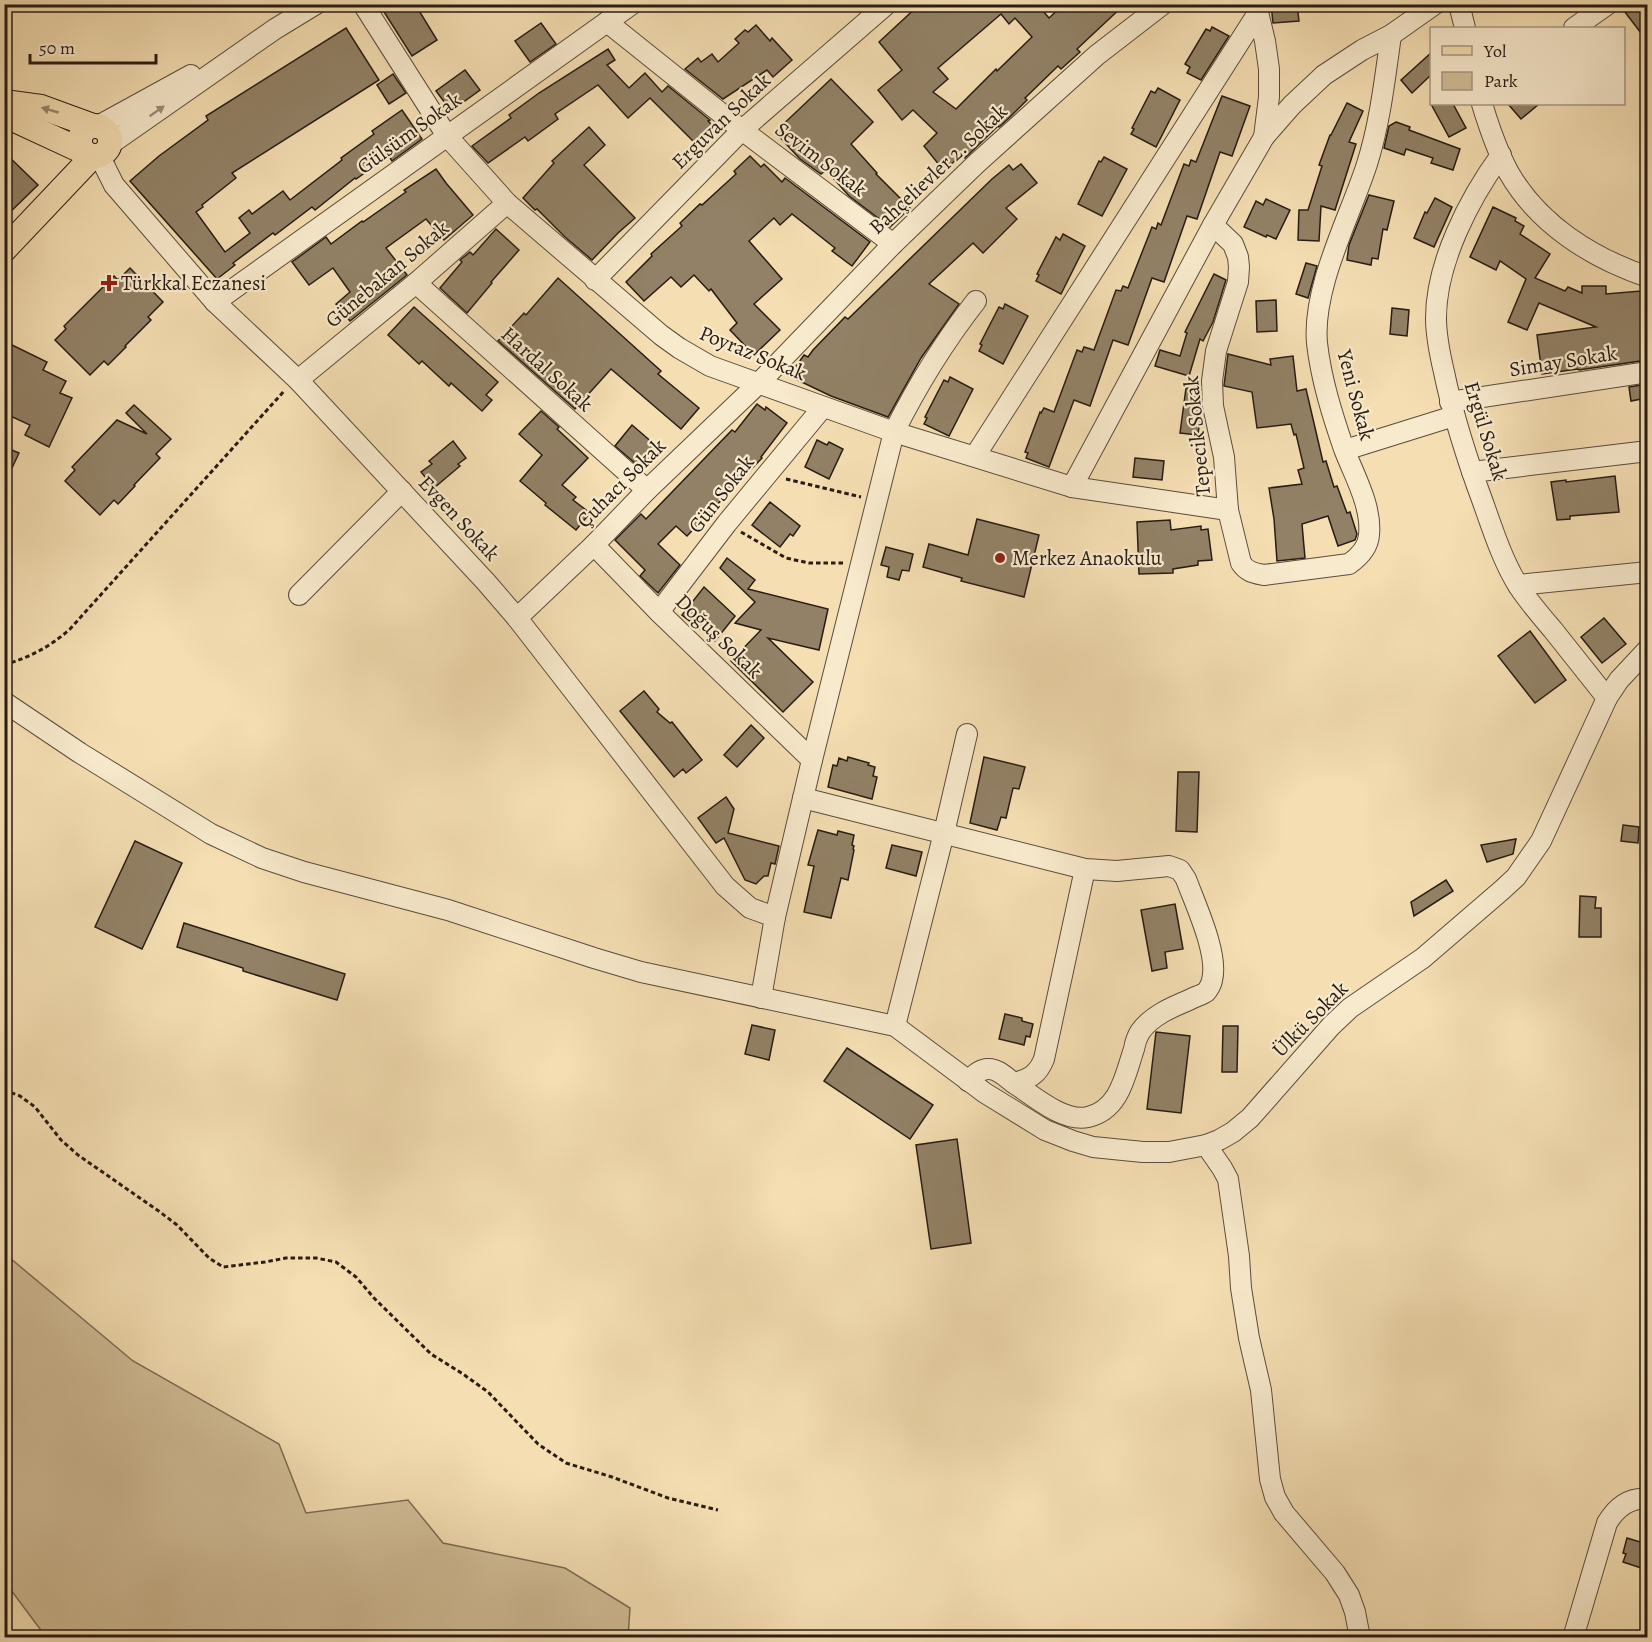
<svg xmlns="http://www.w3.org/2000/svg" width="1652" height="1642" viewBox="0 0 1652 1642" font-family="Alegreya,serif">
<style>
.green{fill:#d1bd97;stroke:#7c6c56;stroke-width:1.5}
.building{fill:#928166;stroke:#281c14;stroke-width:1.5;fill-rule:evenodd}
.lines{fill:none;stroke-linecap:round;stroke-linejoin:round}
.minor-casing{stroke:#5b4c3c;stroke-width:22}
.major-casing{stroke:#281c14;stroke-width:26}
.path{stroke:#281c14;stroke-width:3;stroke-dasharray:4.5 3;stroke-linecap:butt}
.minor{stroke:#f8eacd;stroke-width:20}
.major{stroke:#f4deb2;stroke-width:24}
.oneway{fill:#98876b}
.oneway2{fill:#9a8d7a}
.poi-dot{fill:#8f2418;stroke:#f8eacd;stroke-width:2}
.labels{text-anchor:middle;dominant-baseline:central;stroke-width:4.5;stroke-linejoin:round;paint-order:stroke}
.street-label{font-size:21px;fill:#281c14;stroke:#f8eacd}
.poi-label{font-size:21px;fill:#281c14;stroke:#f8eacd;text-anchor:start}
</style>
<rect width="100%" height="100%" fill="#f4deb2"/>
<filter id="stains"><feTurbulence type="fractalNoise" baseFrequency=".00333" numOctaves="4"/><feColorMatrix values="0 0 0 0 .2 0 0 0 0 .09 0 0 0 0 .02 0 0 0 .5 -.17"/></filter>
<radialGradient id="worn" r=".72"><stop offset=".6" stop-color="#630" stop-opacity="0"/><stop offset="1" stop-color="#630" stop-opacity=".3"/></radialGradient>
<polygon class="green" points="4,1253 133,1361 279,1444 306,1513 408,1500 443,1543 565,1568 630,1608 628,1637 46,1637 5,1582"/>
<g class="building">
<polygon points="379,4 415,4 437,40 412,56"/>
<path d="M920 4H1037L1049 18 1064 4H1125L1077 49 1080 52 1061 69 1058 66 1025 98 1027 100 1008 119 999 127 998 126 965 158 961 155 944 171 924 146 937 133 913 110 902 120 878 90 902 70 879 42ZM1001 14 1009 24 1015 18 1032 37 997 71 996 69 956 109 933 92 948 79 938 68Z"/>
<polygon points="1271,4 1297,4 1299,21 1273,23"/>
<polygon points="1634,4 1647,4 1647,41 1625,12"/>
<polygon points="541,23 556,44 530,62 515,41"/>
<polygon points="756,25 770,41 772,38 792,60 773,77 767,70 723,99 685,69 698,58 701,62 712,54 718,62 739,43 735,39 745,30 748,32"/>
<polygon points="1212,27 1229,36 1201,80 1187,73 1190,67 1185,64 1206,29 1210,31"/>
<polygon points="346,28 379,80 232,173 236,178 202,205 203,207 196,212 225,252 250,233 239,218 249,210 252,214 283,191 290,200 342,160 341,158 374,134 372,131 402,110 422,139 392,161 389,156 356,179 355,178 315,210 312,207 275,235 273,233 233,263 235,265 217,279 130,181 159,156 208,120 206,116"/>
<polygon points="608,49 615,60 607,65 629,88 645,73 662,92 668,86 710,120 708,121 712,125 695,143 650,98 628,118 598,85 555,114 558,119 528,141 525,137 488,163 472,146 511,118 509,115 539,93"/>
<polygon points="1431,53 1431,75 1412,93 1401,80"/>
<polygon points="465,70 480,90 451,111 436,91"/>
<polygon points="393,74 406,93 389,104 377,85"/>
<polygon points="831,79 873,122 851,144 877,173 876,174 910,208 890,227 849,196 826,170 821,174 800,159 775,132"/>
<polygon points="1158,88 1180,100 1156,147 1131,134 1134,129 1132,128 1151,91 1155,93"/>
<polygon points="1222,96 1250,106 1232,156 1220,152 1197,219 1187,216 1164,282 1152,278 1128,345 1113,340 1090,406 1074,400 1049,467 1026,458 1028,453 1025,452 1040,412 1041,413 1044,408 1054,412 1077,350 1082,352 1084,347 1094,350 1116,290 1121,291 1123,286 1128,288 1152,227 1156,229 1158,223 1161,225 1184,164 1189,166 1191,160 1196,162"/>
<polygon points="1347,103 1363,111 1349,142 1356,144 1335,210 1321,206 1319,241 1298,240 1299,210 1308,210 1322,166 1319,165 1330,135 1331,135"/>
<polygon points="1431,104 1453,104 1466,128 1449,137"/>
<polygon points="1508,104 1539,104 1521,119"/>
<polygon points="1396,122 1410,127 1409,130 1460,149 1453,170 1431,163 1433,158 1406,149 1404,155 1384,148 1389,126"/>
<polygon points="589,127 605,145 584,165 635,218 618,233 592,260 565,237 537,209 535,210 523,198 554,163 552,161"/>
<polygon points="4,152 38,185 4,218"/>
<polygon points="750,156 761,167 764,164 782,182 785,178 870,242 852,266 832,251 835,248 792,214 780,225 774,218 749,241 782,279 754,304 780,330 754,355 730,330 737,323 711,289 709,291 694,275 681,287 671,277 644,301 626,282 652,256 651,254 682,226 680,223 700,204 702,205 736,174 734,171"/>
<polygon points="1104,157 1127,169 1102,216 1078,204 1099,161 1101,162"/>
<polygon points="1021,164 1037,183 1006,208 1017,219 983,253 973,243 929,284 959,304 921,358 888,417 831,396 789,376 804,355 808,357 813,350 845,317 848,319 992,179 1009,165 1013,170"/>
<polygon points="436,169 446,183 473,215 444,240 426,219 386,248 407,275 350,321 336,304 350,292 333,268 309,285 292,262 326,237 331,244 362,221 363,222 406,192 404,190"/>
<polygon points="1369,195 1394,201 1387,230 1383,229 1378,259 1372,258 1371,265 1347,260 1349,245"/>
<polygon points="1435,198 1452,207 1434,247 1414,238 1425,212 1427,213"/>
<polygon points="1266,199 1290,210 1276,239 1267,235 1266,237 1244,227 1256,201 1263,205"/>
<polygon points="1493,207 1516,218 1515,221 1524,226 1520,234 1550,254 1535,278 1565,291 1568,287 1582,293 1582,286 1606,286 1606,294 1641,291 1647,360 1579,370 1578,369 1542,374 1537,335 1596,327 1539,303 1527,330 1508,322 1526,279 1500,261 1496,270 1470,257"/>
<polygon points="496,229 519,250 491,282 492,283 467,313 440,288 462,262 460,260 470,252 473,255"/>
<polygon points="1063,234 1085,246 1061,294 1036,281 1039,275 1037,274 1056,237 1060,240"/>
<polygon points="1306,263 1317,266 1308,298 1296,294"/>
<polygon points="130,268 163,302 148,317 151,320 125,346 126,347 108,365 104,361 90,375 55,340 66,329 64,326 114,276 118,280"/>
<polygon points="1214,274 1226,280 1213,322 1203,341 1200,339 1189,376 1155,366 1160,350 1180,356 1187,333 1185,332"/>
<polygon points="558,278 661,371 658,374 699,408 681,429 611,369 575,409 498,341 524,313 526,315"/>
<polygon points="1276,300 1277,331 1257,332 1256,301"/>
<polygon points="1005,304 1028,316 1003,364 979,351 982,345 980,344 999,307 1003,309"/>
<polygon points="414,307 498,382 486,395 492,400 482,411 451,383 449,386 422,361 419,364 388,335"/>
<polygon points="1392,308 1409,310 1407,336 1390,334"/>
<polygon points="12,345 47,362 43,370 66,381 60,393 72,398 49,447 25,435 30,425 4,413 4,360"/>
<polygon points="1228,354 1271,365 1270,359 1293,356 1297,391 1306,389 1323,462 1326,461 1334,487 1337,486 1347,513 1350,512 1357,534 1355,540 1338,546 1328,516 1302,524 1305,558 1277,561 1274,519 1269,488 1302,484 1298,470 1304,468 1296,434 1294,435 1291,424 1257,428 1252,392 1224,386"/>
<polygon points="950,377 973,389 949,436 924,424 927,418 925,417 944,380 948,382"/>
<polygon points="1647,384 1647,398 1631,401 1629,387"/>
<polygon points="1186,388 1200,390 1201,408 1198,435 1180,433"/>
<polygon points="757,404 765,410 766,407 787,423 761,457 762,458 687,536 676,526 658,544 680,565 658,593 640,576 645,570 615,540 641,514 646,519 732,430 735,432"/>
<polygon points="134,405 171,439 156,454 160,458 134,485 135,486 118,504 114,500 100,515 65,481 75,470 72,467 117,420 147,434 126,413"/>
<polygon points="541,411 559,427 557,429 588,458 562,485 576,497 573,500 590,513 576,530 545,505 546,503 520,481 542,455 519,434"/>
<polygon points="632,425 661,450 643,470 615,446"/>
<polygon points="817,440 827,445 829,442 843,449 829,479 805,467"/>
<polygon points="453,441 466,458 458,464 460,466 434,488 421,472 432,464 429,461"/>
<polygon points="4,447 19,453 4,485"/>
<polygon points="1135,458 1164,461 1162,480 1133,477"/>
<polygon points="1615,476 1619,512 1570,516 1570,519 1557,520 1551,482 1566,480 1566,482"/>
<polygon points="770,502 800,526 793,536 790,534 780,547 752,525"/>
<polygon points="977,519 1039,535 1024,597 961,581 962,578 923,567 929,544 968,555"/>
<polygon points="1170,520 1171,530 1201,526 1201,530 1208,529 1212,560 1198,561 1198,565 1173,569 1173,573 1139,574 1137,522"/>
<polygon points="886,547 913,554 909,571 902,570 899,580 887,577 889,567 881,565"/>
<polygon points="727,558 755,580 748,589 828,609 819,650 768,638 813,682 783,712 731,661 761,630 735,623 755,602 720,568"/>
<polygon points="704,587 735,616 715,641 682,615"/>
<polygon points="1604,618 1626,644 1602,663 1581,637"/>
<polygon points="1530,631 1566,680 1535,703 1498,656"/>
<polygon points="644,691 659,709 657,712 670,723 672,722 702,760 686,773 683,769 674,777 620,711"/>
<polygon points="751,725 764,738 737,767 724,755"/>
<polygon points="848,757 869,763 868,765 875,767 873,776 877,777 872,799 828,787 833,765 837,766 839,758 847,761"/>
<polygon points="984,757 1025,767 1019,789 1013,788 1006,818 1001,817 997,830 970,823"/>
<polygon points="1178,772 1199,772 1197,832 1176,831"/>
<polygon points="726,797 734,809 728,833 779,846 775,864 771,863 768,876 764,876 756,884 745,880 724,838 716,843 698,818"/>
<polygon points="1623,825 1639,827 1638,843 1621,841"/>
<polygon points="818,830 837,835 838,831 854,835 852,845 854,846 853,849 854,850 848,880 841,878 831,918 804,912 814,866 808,865"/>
<polygon points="1516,839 1513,854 1487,862 1481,845"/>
<polygon points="135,841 182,863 142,949 95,927"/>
<polygon points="892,845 922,852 916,876 886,868"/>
<polygon points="1446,880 1453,891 1414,916 1411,902"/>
<polygon points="1580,896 1596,897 1595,908 1601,908 1601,937 1579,937"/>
<polygon points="1175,904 1183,949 1165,952 1167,968 1152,971 1141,910"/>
<polygon points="184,923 345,974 337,1000 243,971 243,968 177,947"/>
<polygon points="1005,1014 1022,1018 1022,1021 1033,1024 1030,1037 1026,1036 1024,1045 999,1039"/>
<polygon points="752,1025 775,1030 769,1060 745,1054"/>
<polygon points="1223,1026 1238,1026 1237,1072 1222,1072"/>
<polygon points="1156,1032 1190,1036 1181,1113 1147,1109"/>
<polygon points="847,1048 933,1105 910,1139 824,1081"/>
<polygon points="957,1139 971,1243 931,1249 916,1145"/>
<polygon points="1627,1538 1647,1544 1647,1570 1623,1562 1626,1554 1623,1553"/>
</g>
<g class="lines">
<g class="minor-casing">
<g id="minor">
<polyline points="363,4 447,136 507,203 661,335 679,348 710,366 894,432 1072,487 1228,510"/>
<polyline points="1459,4 1465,28"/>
<polyline points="607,22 742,130 893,244"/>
<polyline points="1574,28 1608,4"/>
<path d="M1482 104C1489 127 1497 151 1509 173 1539 225 1592 258 1648 277"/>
<polyline points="98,126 191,75"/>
<polyline points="1264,137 1292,105 1324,75 1362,50 1391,35 1435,4"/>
<polyline points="109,145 275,29 316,4"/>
<polyline points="99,155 114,185 215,302 298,380 486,582 517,618 725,886 750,908 775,917"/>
<path d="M1501 155C1469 199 1436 263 1436 318 1436 337 1440 355 1444 372 1452 411 1464 449 1477 486 1490 520 1500 557 1519 587 1529 602 1541 616 1553 630 1571 653 1589 675 1607 698"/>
<path d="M1213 225 1233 244 1238 257 1239 267 1238 282 1216 351 1212 381 1213 406 1224 457 1228 510 1241 563C1247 572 1254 573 1264 575L1349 564C1359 557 1368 548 1369 535 1372 506 1354 475 1344 449 1332 414 1321 379 1317 343 1312 287 1350 217 1367 164 1380 123 1385 78 1391 35"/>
<polyline points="595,280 742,130 887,4"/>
<polyline points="416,283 647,490"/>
<polyline points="215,302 632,4"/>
<polyline points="298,380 416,283 507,203"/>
<polyline points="1450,402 1648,372"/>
<polyline points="1345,450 1454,416"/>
<polyline points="975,456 1258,13"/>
<polyline points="1472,472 1648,451"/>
<polyline points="1072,487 1213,225 1264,137 1269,97 1269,69 1265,41 1256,4"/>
<polyline points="594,545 659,612 812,760"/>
<polyline points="1518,585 1648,572"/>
<polyline points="299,595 402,491"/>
<polyline points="659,612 727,523 823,407"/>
<polyline points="517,618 594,545 647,490 759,383 893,244 977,163 1097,55 1163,4"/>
<polyline points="4,702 80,753 211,834 262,858 304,872 448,910 594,958 641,972 895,1026 985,1093 1045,1130 1073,1141 1093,1147 1143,1152 1169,1152 1206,1145 1219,1140 1233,1132 1250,1118 1331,1026 1350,1008 1423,958 1502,890 1516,877 1541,841 1607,698 1619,680 1648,649"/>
<path d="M803 798 1085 869 1117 871 1169 866 1180 870 1186 879C1195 904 1219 954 1212 980 1212 983 1208 990 1206 992 1202 995 1194 997 1189 1000 1172 1007 1151 1016 1140 1032 1137 1037 1135 1043 1134 1049 1125 1075 1120 1110 1088 1117 1063 1123 1031 1094 1011 1081 1004 1075 996 1068 987 1069 979 1070 974 1075 968 1081"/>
<path d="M761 998 775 917 812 760 894 432C917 386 944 342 976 301"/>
<polyline points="895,1026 944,833 967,734"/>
<path d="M1014 1083C1030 1079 1038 1074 1044 1059L1085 869"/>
<polyline points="1206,1145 1222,1168 1228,1179 1239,1256 1241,1288 1249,1338 1261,1390 1270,1479 1275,1497 1284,1513 1335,1573 1349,1595 1355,1612 1360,1638"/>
<path d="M1573 1638 1607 1523C1616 1508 1629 1497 1648 1499"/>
</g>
</g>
<g class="major-casing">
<g id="major">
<polyline points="4,102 41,107 93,126"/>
<polyline points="4,115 84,152"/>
<circle cx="95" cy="141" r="15"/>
<polyline points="4,250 93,156"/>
</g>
</g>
<g class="path">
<polyline points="786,479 861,497"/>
<polyline points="741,532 786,558 809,563 844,563"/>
<path d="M4 665C30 657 50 647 70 629L285 390"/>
<polyline points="4,1090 20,1096 35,1107 61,1140 78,1155 160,1212 177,1225 209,1258 223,1267 265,1262 286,1258 316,1258 336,1262 356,1277 374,1298 431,1354 463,1374 488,1392 538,1444 566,1463 612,1477 668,1498 718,1510"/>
<polyline points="4,1623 15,1638"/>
</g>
<use href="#minor" class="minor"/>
<use href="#major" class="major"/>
</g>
<defs><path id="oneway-solid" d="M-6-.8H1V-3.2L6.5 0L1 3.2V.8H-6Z" transform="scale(1.5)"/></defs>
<use class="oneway" href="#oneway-solid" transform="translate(50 110) rotate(-164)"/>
<use class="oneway2" href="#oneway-solid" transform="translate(157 111) rotate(-35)"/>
<g class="poi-dot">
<path d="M106 274h6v6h6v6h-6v6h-6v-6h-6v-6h6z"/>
<circle cx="1000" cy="558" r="6"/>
</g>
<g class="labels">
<g class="street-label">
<text transform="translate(721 121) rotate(-44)">Erguvan Sokak</text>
<text transform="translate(409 133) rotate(-36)">Gülsüm Sokak</text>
<text transform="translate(821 159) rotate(37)">Sevim Sokak</text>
<text transform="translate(938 169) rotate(-43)">Bahçelievler 2. Sokak</text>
<text transform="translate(387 274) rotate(-40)">Günebakan Sokak</text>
<text transform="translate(753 353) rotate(22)">Poyraz Sokak</text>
<text transform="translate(1563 361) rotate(-9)">Simay Sokak</text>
<text transform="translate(547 369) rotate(42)">Hardal Sokak</text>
<text transform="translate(1356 395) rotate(75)">Yeni Sokak</text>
<text transform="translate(1486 431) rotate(73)">Ergül Sokak</text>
<text transform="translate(1197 436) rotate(-96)">Tepecik Sokak</text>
<text transform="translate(621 483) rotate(-45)">Çuhacı Sokak</text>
<text transform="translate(721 494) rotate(-52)">Gün Sokak</text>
<text transform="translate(459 518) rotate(47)">Evgen Sokak</text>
<text transform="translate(719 636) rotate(44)">Doğuş Sokak</text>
<text transform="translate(1310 1019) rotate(-45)">Ülkü Sokak</text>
</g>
<g class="poi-label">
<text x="121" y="283">Türkkal Eczanesi</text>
<text x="1012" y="558">Merkez Anaokulu</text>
</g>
</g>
<rect width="1652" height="1642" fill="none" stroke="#f4deb2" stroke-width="24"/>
<rect x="6" y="6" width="1640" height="1630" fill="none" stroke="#281c14" stroke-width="3"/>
<rect x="12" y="12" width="1628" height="1618" fill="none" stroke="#281c14" stroke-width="1.5"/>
<rect x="1430" y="27" width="195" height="78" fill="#f8eacd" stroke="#a59883" stroke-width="1.5"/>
<rect x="1442" y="46" width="30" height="9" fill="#f4deb2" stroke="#a59883" stroke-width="1.5"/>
<text x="1484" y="57" font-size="18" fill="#281c14">Yol</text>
<rect x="1442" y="72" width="30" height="18" fill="#d1bd97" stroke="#a59883" stroke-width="1.5"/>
<text x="1484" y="87" font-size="18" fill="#281c14">Park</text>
<path d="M30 54v9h126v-9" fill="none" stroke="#281c14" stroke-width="3"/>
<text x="39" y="54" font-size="18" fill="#281c14" stroke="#f8eacd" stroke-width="4.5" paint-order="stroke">50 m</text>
<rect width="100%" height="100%" filter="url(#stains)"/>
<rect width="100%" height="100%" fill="url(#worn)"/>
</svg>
